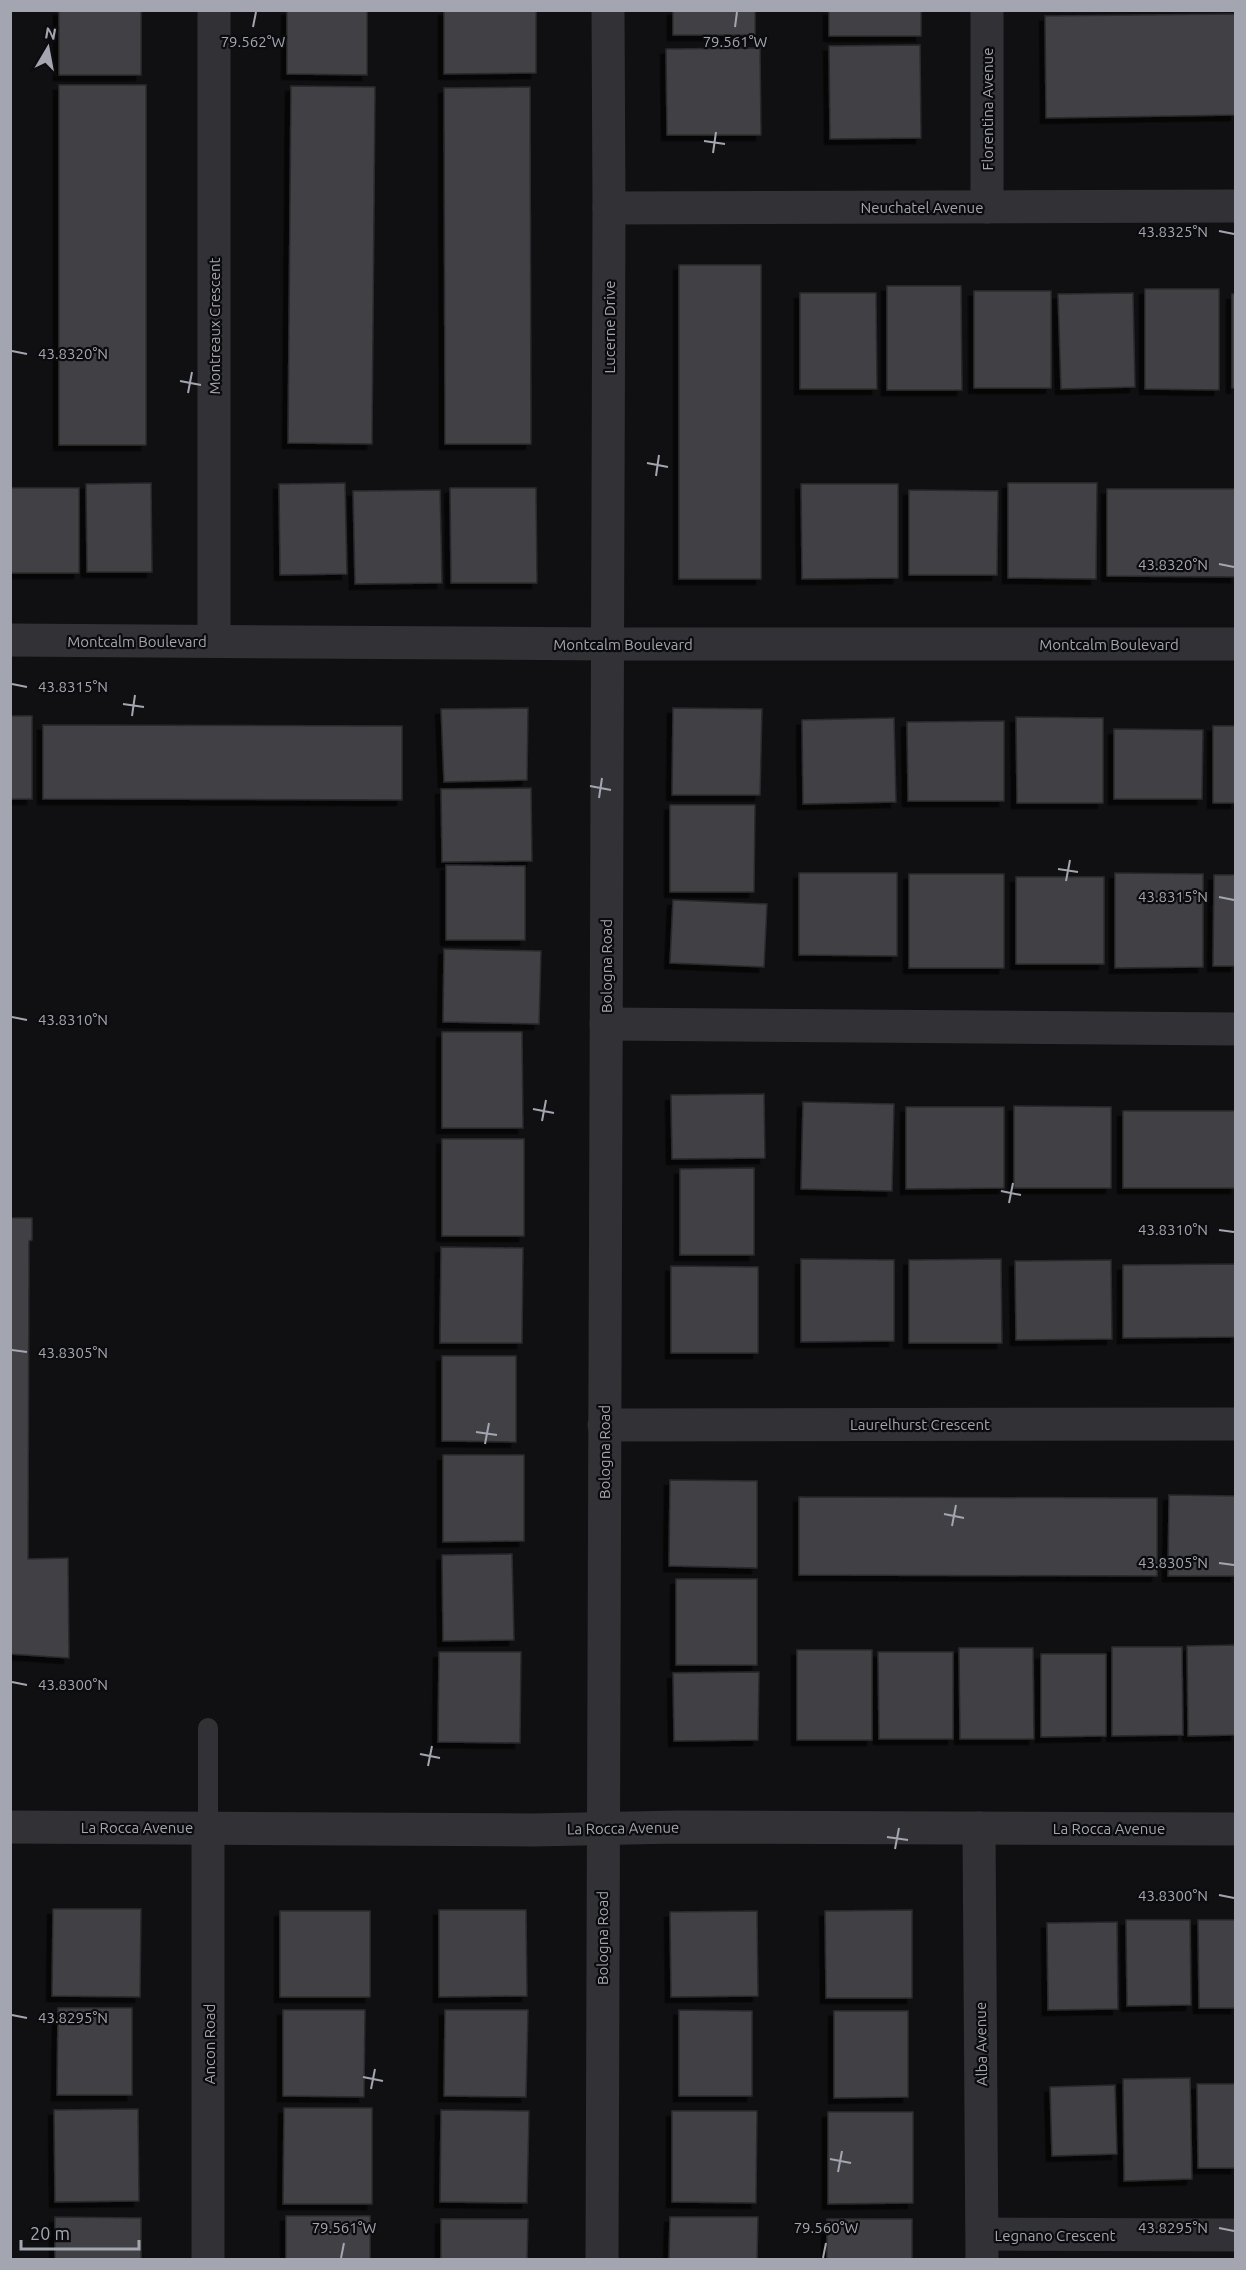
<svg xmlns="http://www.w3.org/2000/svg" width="1246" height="2270" viewBox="0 0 1246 2270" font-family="Ubuntu,sans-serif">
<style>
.building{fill:#404045;stroke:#2b2b2d;stroke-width:1.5;filter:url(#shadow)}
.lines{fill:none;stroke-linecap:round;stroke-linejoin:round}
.service{stroke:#323236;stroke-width:20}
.minor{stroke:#323236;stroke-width:33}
.tertiary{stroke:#323236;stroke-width:33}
.ticks{fill:none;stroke:#a3a6b1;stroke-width:2}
.labels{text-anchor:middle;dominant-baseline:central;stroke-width:4.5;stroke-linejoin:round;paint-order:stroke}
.street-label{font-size:15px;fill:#a3a6b1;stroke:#0c0b0d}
.ticks-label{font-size:15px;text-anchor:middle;fill:#a3a6b1;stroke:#0c0b0d;stroke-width:4.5;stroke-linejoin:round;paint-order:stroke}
</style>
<defs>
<filter id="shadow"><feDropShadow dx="-5.5" dy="5.5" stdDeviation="0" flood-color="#0009"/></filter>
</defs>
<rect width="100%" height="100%" fill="#101012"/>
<g class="building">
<rect x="59" y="10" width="82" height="65"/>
<polygon points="287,10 367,10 367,75 287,74"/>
<polygon points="444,10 536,10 536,73 444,74"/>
<rect x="673" y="10" width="82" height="25"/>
<rect x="829" y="10" width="92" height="26"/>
<polygon points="1236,14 1236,115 1046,118 1045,16"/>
<polygon points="920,45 921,138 830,139 829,46"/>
<polygon points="760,48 761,135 667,135 666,49"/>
<rect x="59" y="85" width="87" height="360"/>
<polygon points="291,86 375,87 372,444 288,443"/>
<polygon points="530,87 531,444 445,444 444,88"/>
<rect x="679" y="265" width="82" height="314"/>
<polygon points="887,286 961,286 962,390 887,390"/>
<polygon points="1145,289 1219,289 1219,390 1145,389"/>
<rect x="974" y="291" width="77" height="97"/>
<polygon points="800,293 876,293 877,389 800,389"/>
<polygon points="1133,293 1135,387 1061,389 1058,294"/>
<rect x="1232" y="294" width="4" height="94"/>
<polygon points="151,483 152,572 87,572 86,484"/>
<polygon points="345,483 347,574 280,575 279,484"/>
<polygon points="1008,483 1097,483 1096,579 1008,578"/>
<polygon points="801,484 898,484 898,578 802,579"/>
<rect x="10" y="488" width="69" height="85"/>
<polygon points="450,488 536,488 537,583 451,583"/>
<polygon points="1107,489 1236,489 1236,577 1107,576"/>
<polygon points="440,490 442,583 355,584 353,491"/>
<polygon points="909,490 998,491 997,575 909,575"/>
<polygon points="528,708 527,780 444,782 441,709"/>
<polygon points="673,708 762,709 760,795 672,795"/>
<rect x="10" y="716" width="22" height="83"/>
<polygon points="1016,717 1103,718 1103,803 1017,803"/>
<polygon points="894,718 896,802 803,804 802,720"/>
<polygon points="1004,721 1004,801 908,801 907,722"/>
<polygon points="43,725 402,726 402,800 43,799"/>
<rect x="1213" y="726" width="23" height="77"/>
<polygon points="1114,729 1203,730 1202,799 1114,799"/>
<polygon points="531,788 532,861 442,862 441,789"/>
<polygon points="670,805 755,805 754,892 670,892"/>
<polygon points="446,865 525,866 525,940 446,940"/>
<polygon points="799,873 897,873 897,956 799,955"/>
<polygon points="1115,873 1203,874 1203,967 1115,968"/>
<rect x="909" y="874" width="95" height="94"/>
<polygon points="1214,875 1236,875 1236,966 1213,966"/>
<rect x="1016" y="877" width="88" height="87"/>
<polygon points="673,900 767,904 764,967 670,963"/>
<polygon points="444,949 541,951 539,1024 443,1022"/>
<polygon points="442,1032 522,1032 523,1128 442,1128"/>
<polygon points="764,1094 765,1158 672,1159 671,1095"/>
<polygon points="803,1102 894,1104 892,1191 801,1189"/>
<polygon points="1014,1106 1111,1107 1111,1188 1014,1188"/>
<polygon points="906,1107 1004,1107 1004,1188 906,1189"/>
<rect x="1123" y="1111" width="113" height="77"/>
<rect x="442" y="1139" width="82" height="97"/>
<polygon points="754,1168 754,1255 680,1255 680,1169"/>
<polygon points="10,1218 32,1218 32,1240 29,1241 28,1559 68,1558 69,1658 10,1654"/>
<polygon points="441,1247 523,1248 522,1343 440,1343"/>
<polygon points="801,1259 894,1260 894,1341 801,1342"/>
<polygon points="1001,1259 1002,1343 909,1343 909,1260"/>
<polygon points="1111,1260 1112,1339 1016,1340 1015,1261"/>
<polygon points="1236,1264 1236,1337 1123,1338 1123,1265"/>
<polygon points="671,1266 758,1267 758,1353 671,1353"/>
<polygon points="442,1356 516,1356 516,1442 442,1441"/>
<polygon points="443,1455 524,1455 524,1541 443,1542"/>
<polygon points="670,1480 757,1481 757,1568 669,1566"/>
<polygon points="1169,1495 1236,1496 1236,1576 1168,1576"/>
<polygon points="799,1497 1157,1498 1157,1576 799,1575"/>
<polygon points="512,1554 514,1640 443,1641 442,1555"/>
<rect x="676" y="1579" width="81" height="86"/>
<polygon points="1236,1645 1236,1735 1188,1736 1187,1646"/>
<polygon points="1112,1647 1182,1647 1183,1735 1112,1736"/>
<polygon points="959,1648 1033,1648 1034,1739 960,1739"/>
<rect x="797" y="1650" width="75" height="90"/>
<polygon points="439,1652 521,1652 520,1743 438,1742"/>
<polygon points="878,1652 953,1652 953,1739 879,1739"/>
<polygon points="1041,1654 1106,1654 1106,1736 1041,1737"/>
<polygon points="759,1672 758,1740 674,1741 673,1673"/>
<polygon points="53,1909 141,1909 140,1997 52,1996"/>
<polygon points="439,1910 526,1910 527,1996 439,1997"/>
<polygon points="912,1910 912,1998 826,1998 825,1911"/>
<rect x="280" y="1911" width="90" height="86"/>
<polygon points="757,1911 758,1996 671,1997 670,1912"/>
<polygon points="1126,1920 1190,1920 1191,2005 1127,2006"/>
<polygon points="1198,1920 1236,1920 1236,2008 1199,2008"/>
<polygon points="1117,1922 1118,2009 1048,2010 1047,1923"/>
<polygon points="58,2008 132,2008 132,2095 57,2095"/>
<polygon points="283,2010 365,2010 364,2097 283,2096"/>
<polygon points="445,2010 528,2010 526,2097 444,2096"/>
<polygon points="679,2010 752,2011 752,2096 679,2096"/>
<polygon points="834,2011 908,2011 908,2097 834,2098"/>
<polygon points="1190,2078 1192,2179 1124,2181 1123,2079"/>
<polygon points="1197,2084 1236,2084 1236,2168 1198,2168"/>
<polygon points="1115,2085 1117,2154 1052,2156 1050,2087"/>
<polygon points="284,2108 372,2108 372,2204 283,2204"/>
<polygon points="138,2109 139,2201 55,2202 54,2110"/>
<polygon points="441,2110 529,2111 527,2203 440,2202"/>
<polygon points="672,2111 757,2111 756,2203 672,2202"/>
<polygon points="828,2112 913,2112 913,2203 828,2204"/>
<rect x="286" y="2216" width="84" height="44"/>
<polygon points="55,2217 141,2218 141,2260 55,2260"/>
<polygon points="670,2217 758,2217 757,2260 669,2260"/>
<polygon points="441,2219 528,2219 527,2260 441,2260"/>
<rect x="827" y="2219" width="85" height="41"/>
</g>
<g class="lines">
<polyline class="service" points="208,1728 208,1828"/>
<g class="minor">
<polyline points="987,10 987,207"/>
<polyline points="609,208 1236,206"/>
<polyline points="10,640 607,644 1236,644"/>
<polyline points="214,641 214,10"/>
<polyline points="606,1024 1236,1029"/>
<polyline points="604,1425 1236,1424"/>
<polyline points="208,1828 208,2260"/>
<polyline points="979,1828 982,2260"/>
<polyline points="983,2234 1236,2235"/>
<polyline points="602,2260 609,208 608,10"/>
</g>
<polyline class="tertiary" points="10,1827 533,1830 678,1827 1236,1829"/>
</g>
<path class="ticks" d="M253 27 256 12M735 27 737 12M704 141 725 144M713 153 716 132M1219 231 1234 234M12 351 27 354M180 381 201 385M188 393 192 372M647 463 668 467M656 476 659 455M1219 564 1234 567M12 684 27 687M123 704 144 707M132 716 135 695M590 786 611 790M599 798 602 778M1058 869 1078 872M1066 881 1070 860M1219 897 1234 900M12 1017 27 1020M533 1109 554 1113M542 1121 546 1100M1001 1191 1021 1195M1009 1203 1013 1183M1219 1230 1234 1232M12 1350 27 1352M476 1432 497 1435M485 1444 489 1423M944 1514 964 1518M952 1526 956 1505M1219 1563 1234 1565M12 1682 27 1685M420 1754 440 1758M428 1766 432 1746M887 1837 908 1840M895 1849 899 1828M1219 1895 1234 1898M12 2015 27 2018M363 2077 383 2081M371 2089 375 2069M830 2159 851 2163M838 2172 842 2151M1219 2228 1234 2231M341 2258 344 2243M823 2258 826 2243"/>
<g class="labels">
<g class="street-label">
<text transform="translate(987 109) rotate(-90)">Florentina Avenue</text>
<text x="922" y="207">Neuchatel Avenue</text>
<text transform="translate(214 326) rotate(-90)">Montreaux Crescent</text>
<text transform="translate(609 327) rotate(-90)">Lucerne Drive</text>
<text x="137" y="641">Montcalm Boulevard</text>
<text x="623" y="644">Montcalm Boulevard</text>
<text x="1109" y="644">Montcalm Boulevard</text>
<text transform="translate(606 966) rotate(-90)">Bologna Road</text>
<text x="920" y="1424">Laurelhurst Crescent</text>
<text transform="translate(604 1452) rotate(-90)">Bologna Road</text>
<text x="137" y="1827">La Rocca Avenue</text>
<text transform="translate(623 1828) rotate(-1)">La Rocca Avenue</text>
<text x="1109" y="1828">La Rocca Avenue</text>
<text transform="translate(602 1938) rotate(-90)">Bologna Road</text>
<text transform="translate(209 2044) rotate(-90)">Ancon Road</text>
<text transform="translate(981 2044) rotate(-91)">Alba Avenue</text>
<text x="1055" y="2235">Legnano Crescent</text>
</g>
</g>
<g class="ticks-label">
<text x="735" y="47">79.561°W</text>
<text x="253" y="47">79.562°W</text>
<text x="1173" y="237">43.8325°N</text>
<text x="73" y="359">43.8320°N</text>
<text x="1173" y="570">43.8320°N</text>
<text x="73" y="692">43.8315°N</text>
<text x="1173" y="902">43.8315°N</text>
<text x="73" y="1025">43.8310°N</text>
<text x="1173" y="1235">43.8310°N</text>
<text x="73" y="1358">43.8305°N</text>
<text x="1173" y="1568">43.8305°N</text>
<text x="73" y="1690">43.8300°N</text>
<text x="1173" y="1901">43.8300°N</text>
<text x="73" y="2023">43.8295°N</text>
<text x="1173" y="2233">43.8295°N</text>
<text x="344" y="2233">79.561°W</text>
<text x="826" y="2233">79.560°W</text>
</g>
<rect width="1246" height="2270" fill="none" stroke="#a3a6b1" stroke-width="24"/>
<g transform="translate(48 48) rotate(10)" stroke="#0c0b0d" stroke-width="4.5" paint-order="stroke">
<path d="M0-4.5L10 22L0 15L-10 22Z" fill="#a3a6b1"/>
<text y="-9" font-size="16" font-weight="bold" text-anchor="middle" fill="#a3a6b1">N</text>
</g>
<path d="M21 2240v9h118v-9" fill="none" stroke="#a3a6b1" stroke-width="3"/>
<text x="30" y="2240" font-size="18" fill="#a3a6b1" stroke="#0c0b0d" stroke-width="4.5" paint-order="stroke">20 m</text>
</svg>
